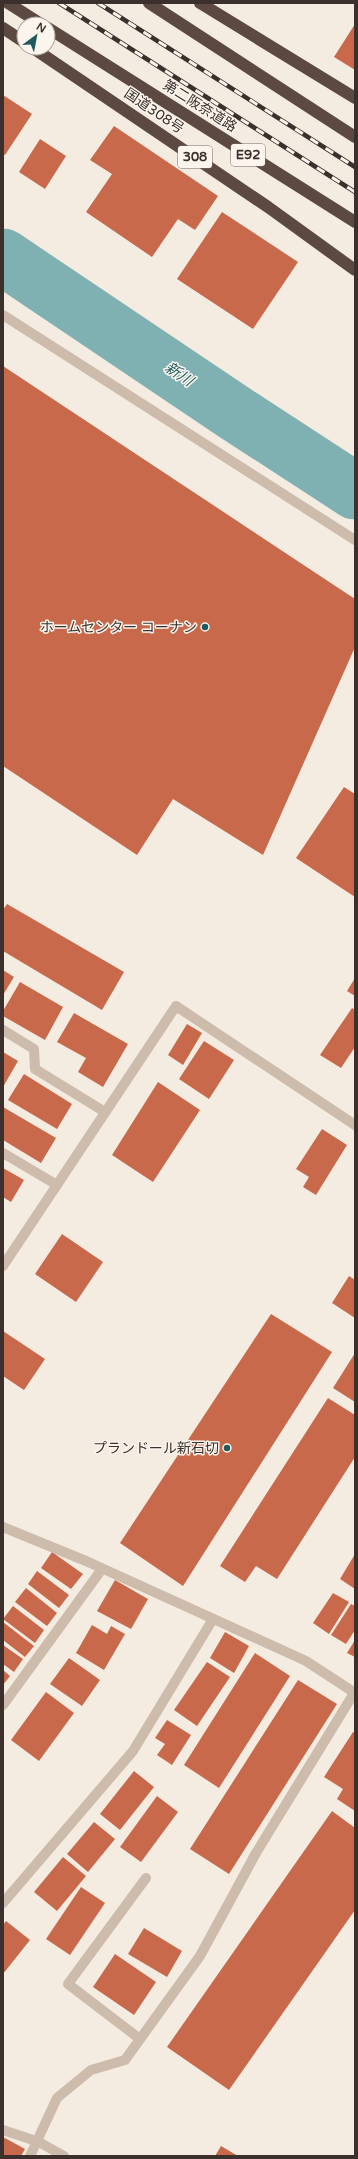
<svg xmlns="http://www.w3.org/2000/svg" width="358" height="2159" viewBox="0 0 358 2159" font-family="'Varela Round','Noto Sans JP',sans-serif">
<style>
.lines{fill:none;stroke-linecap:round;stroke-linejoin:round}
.river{stroke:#7fb0b2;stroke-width:57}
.building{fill:#c8694b}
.lane{stroke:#cdbbac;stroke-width:10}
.street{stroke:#cdbbac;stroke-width:10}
.highway{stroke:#5c4a42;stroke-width:12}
.rail-casing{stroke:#3b302b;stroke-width:4.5}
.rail{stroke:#fbf5ee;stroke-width:3;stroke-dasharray:9;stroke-linecap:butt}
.poi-dot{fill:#1f5a5e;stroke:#fbf5ee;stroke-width:1.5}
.labels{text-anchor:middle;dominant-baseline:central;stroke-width:3;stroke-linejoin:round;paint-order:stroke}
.shield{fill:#fbf5ee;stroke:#756b66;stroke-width:1}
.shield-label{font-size:13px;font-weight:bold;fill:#3b302b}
.street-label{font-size:14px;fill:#3b302b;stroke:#fbf5ee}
.poi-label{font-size:14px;fill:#3b302b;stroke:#fbf5ee;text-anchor:end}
.water-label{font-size:15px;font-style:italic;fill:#1f5a5e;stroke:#fbf5ee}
</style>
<rect width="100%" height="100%" fill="#f4ebe1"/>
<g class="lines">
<polyline class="river" points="3,257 235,413 355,491"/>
</g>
<g class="building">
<polygon points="355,24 355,70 334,57"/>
<polygon points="3,95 32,114 5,155 3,154"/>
<polygon points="114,126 218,196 195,230 178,219 152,257 86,212 112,174 90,160"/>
<polygon points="40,139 66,156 45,189 19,172"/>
<polygon points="222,212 298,262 253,329 177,279"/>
<polygon points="3,366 355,599 355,647 263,855 173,799 137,855 3,766"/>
<polygon points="344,787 355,794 355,897 296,858"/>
<polygon points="7,904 124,972 102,1010 3,951 3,910"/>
<polygon points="3,970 14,977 3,995"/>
<polygon points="355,978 355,996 347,991"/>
<polygon points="20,982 63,1007 45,1040 3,1016 3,1011"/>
<polygon points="352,1008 355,1010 355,1047 341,1068 320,1055"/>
<polygon points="74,1013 128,1044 103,1087 78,1072 86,1058 57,1042"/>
<polygon points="187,1024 202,1033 183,1065 168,1055"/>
<polygon points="204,1041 234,1060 209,1099 179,1079"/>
<polygon points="3,1052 18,1061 3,1087"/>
<polygon points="24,1074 72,1104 57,1129 8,1100"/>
<polygon points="158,1082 200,1110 153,1182 112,1155"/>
<polygon points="3,1107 56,1138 41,1163 3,1140"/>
<polygon points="322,1129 347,1145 316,1195 303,1187 309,1177 296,1169"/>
<polygon points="3,1168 24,1180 11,1202 3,1197"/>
<polygon points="62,1234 103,1262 76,1302 35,1274"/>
<polygon points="349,1276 355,1280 355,1318 332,1303"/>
<polygon points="271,1314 332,1352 183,1586 120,1543"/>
<polygon points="3,1331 45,1359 24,1390 3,1376"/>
<polygon points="355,1353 355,1402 333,1388"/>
<polygon points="328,1398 355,1415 355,1457 277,1579 256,1566 245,1582 220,1566"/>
<polygon points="52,1552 83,1574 71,1589 41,1568"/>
<polygon points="355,1554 355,1589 340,1579"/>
<polygon points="37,1571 69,1595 59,1608 28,1584"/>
<polygon points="115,1580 148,1599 131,1629 97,1611"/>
<polygon points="26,1588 57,1613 47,1626 15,1602"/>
<polygon points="333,1593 349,1602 329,1634 313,1623"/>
<polygon points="351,1604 355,1606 355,1630 346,1644 331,1635"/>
<polygon points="13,1606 44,1630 35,1643 3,1619"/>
<polygon points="3,1622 34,1646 25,1657 3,1640"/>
<polygon points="92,1625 107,1634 111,1626 125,1634 104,1670 76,1653"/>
<polygon points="225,1632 249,1646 234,1673 210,1658"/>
<polygon points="355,1640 355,1657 347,1653"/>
<polygon points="3,1645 23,1659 14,1672 3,1664"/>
<polygon points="255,1653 290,1676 219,1788 184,1765"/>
<polygon points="69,1658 100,1680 82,1706 50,1684"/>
<polygon points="207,1662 230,1677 197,1726 174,1710"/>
<polygon points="3,1670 10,1676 3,1685"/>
<polygon points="298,1680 337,1704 229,1874 190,1849"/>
<polygon points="46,1692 74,1713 39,1761 11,1740"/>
<polygon points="167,1720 191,1735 172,1765 157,1755 165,1744 155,1738"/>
<polygon points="353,1732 355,1733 355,1811 337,1799 343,1789 324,1777"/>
<polygon points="134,1771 154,1787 120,1830 100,1814"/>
<polygon points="157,1796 178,1812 141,1862 120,1847"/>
<polygon points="332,1811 355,1828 355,1910 229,2090 167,2047"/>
<polygon points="94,1822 115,1839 88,1872 67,1854"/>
<polygon points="63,1857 86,1876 57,1911 34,1892"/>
<polygon points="81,1887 105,1903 70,1955 46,1939"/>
<polygon points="6,1921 30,1940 3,1974 3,1925"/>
<polygon points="144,1928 182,1951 167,1977 128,1954"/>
<polygon points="115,1954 156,1982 134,2015 93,1987"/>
<polygon points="3,2137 25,2149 21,2156 3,2156"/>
<polygon points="221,2146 238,2156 215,2156"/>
</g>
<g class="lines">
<g class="lane">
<polyline points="3,1030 34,1049 35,1069 105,1112"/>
<polyline points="3,1153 57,1185"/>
<polyline points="3,1705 102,1569"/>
<polyline points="3,1903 133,1751 213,1619"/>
<polyline points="140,2039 68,1984 146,1878"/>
</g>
<g class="street">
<polyline points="3,315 355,540"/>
<polyline points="3,1266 176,1006 355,1125"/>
<polyline points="3,1527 86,1561 306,1661 355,1693"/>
<polyline points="3,2130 39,2142 64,2156"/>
<polyline points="30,2156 57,2098 91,2070 125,2060 200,1956 256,1853 354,1693"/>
</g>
<g class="highway">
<polyline points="8,3 41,24"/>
<polyline points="149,3 355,137"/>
<polyline points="200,3 355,98"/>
<polyline points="3,28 24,42"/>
<polyline points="48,28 355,222"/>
<polyline points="33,48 268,207 355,270"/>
</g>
<g class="rail-casing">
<g id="rail">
<polyline points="59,3 355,192"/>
<polyline points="98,3 355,167"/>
</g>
</g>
<use href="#rail" class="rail"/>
</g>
<g class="poi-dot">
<circle cx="205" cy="627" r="4"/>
<circle cx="227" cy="1448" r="4"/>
</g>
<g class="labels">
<g class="shield">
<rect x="231" y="144" width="34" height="22" rx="3"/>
<rect x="178" y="146" width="34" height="22" rx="3"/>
</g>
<g class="shield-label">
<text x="248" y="155">E92</text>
<text x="195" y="157">308</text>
</g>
<g class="street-label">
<text transform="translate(200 106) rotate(32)">第二阪奈道路</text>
<text transform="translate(154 111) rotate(34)">国道308号</text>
</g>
<g class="poi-label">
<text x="197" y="627">ホームセンター コーナン</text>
<text x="219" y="1448">プランドール新石切</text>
</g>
<g class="water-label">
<text transform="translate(179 374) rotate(34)">新川</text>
</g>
</g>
<rect width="358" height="2159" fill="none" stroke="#3b302b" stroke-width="8"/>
<g transform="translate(36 36) rotate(32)"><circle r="19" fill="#fbf5ee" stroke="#aea6a0"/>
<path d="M0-3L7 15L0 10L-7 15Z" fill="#1f5a5e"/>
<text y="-6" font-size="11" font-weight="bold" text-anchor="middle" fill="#3b302b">N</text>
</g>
</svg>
